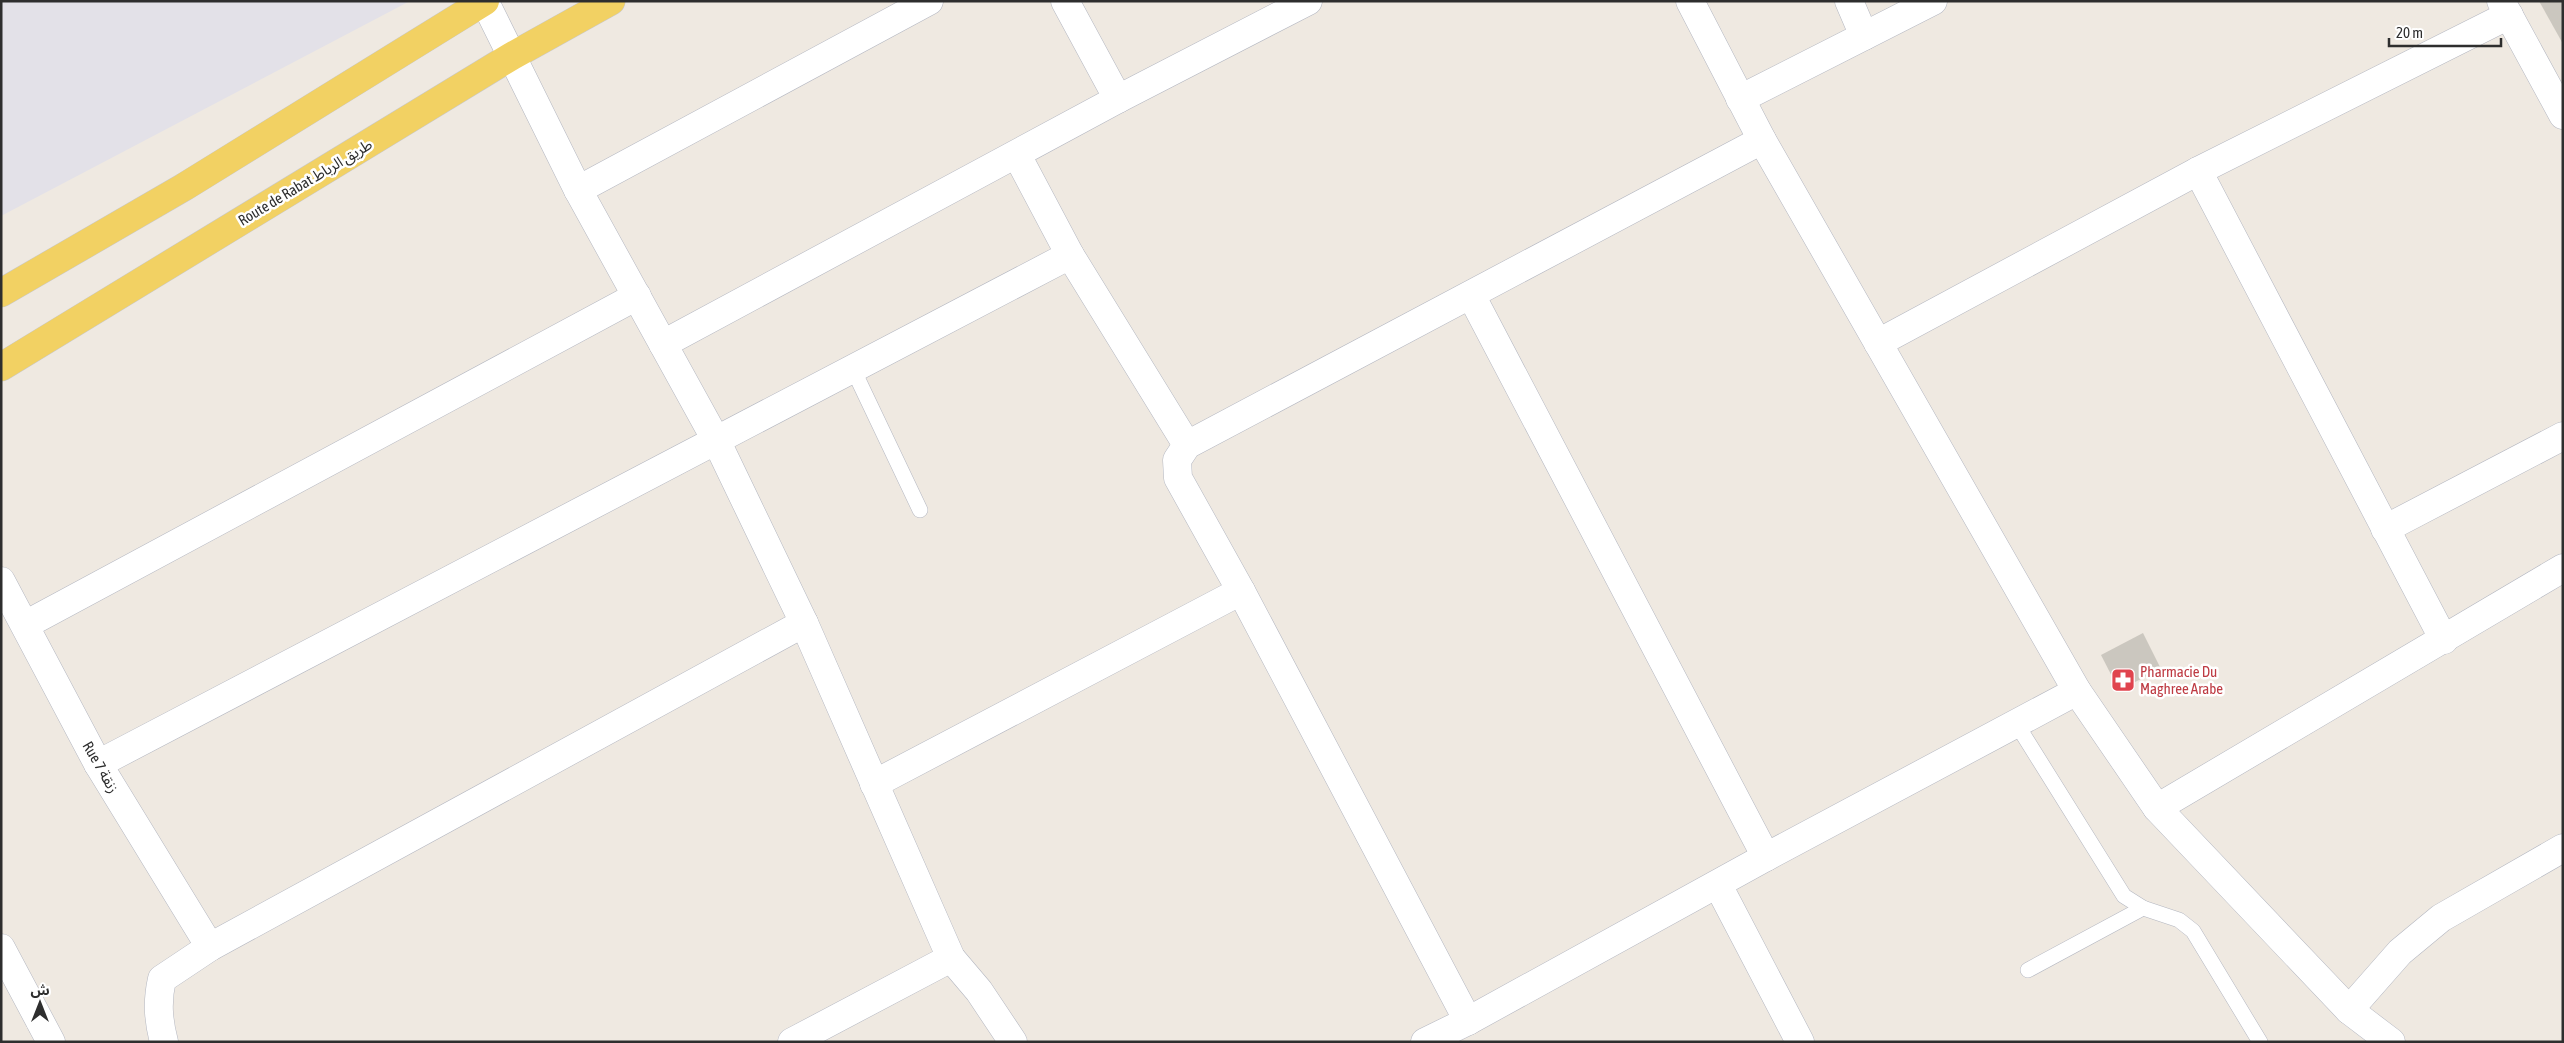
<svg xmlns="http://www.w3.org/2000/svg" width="2564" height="1043" viewBox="0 0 2564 1043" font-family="'Asap Condensed','Noto Sans Arabic',sans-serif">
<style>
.industrial{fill:#e3e1e8}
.building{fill:#cbc7bf}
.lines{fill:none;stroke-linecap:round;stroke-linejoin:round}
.lane-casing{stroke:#b4b7c1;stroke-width:16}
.street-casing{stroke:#b4b7c1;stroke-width:29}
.primary-casing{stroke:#c9c9c9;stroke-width:29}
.lane{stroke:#fff;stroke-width:15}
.street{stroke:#fff;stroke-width:28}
.primary{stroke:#f2d163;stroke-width:28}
.labels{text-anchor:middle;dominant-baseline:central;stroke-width:5;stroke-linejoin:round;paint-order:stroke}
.street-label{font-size:15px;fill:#2e2e2e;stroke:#fff}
.health-label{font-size:15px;fill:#be3a42;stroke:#fff;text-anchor:start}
</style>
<rect width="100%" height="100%" fill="#efe9e1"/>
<polygon class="industrial" points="1,1 410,1 1,216"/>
<g class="building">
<polygon points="2539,1 2563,1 2563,44"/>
<polygon points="2143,633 2161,669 2119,690 2101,655"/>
</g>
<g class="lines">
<g class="lane-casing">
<g id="lane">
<polyline points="853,369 920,510"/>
<polyline points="2016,723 2124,896 2143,908 2179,920 2193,931 2260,1042"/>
<polyline points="2028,970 2143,908"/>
</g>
</g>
<g class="street-casing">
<g id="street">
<polyline points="1065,1 1118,99"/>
<polyline points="1690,1 1762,140 2077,691 2157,808 2349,1010 2391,1042"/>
<polyline points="1849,1 1864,36"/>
<polyline points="2501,1 2563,115"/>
<polyline points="485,2 578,190 717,442 804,623 951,958 979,991 1013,1042"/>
<polyline points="1740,99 1933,1"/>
<polyline points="1017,155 1070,255 1187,445"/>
<polyline points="2198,171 2444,640"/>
<polyline points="578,190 929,1"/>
<polyline points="1471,295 1766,857"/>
<polyline points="1878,343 2198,171 2509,15"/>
<polyline points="663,344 1118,99 1308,1"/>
<polyline points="2385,529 2563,436"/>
<polyline points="1,581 98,764 210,947"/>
<polyline points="25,625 637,296"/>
<polyline points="98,764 1070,255"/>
<polyline points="874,784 1241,591"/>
<polyline points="2157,808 2563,568"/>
<polyline points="1718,885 1800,1042"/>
<polyline points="1,948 51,1042"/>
<polyline points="2349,1010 2400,952 2441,918 2563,848"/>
<polyline points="1468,1021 1241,591 1178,478 1177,460 1187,445 1762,140"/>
<path d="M164 1042C158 1019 157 1001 162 979L210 947 804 623"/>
<polyline points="792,1042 951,958"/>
<polyline points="1425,1042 1468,1021 1766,857 2077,691"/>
</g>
</g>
<g class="primary-casing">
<g id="primary">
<polyline points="1,293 184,187 485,1"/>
<polyline points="1,367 512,56 611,1"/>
</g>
</g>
<use href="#lane" class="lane"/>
<use href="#street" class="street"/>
<use href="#primary" class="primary"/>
</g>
<defs>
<g id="pharmacy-square" transform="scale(1.25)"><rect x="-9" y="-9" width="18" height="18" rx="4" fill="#e0444e" stroke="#fff"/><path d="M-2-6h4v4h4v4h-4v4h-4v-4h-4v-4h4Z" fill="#fff"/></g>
</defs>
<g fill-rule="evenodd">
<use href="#pharmacy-square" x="2123" y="680"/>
</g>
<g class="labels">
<g class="street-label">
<text transform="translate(305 182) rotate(-31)">Route de Rabat طريق الرباط</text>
<text transform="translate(101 767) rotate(60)">Rue 7 زنقة</text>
</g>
<g class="health-label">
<text x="2140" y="671">Pharmacie Du<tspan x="2140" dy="17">Maghree Arabe</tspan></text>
</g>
</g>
<rect width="2564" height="1043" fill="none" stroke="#2e2e2e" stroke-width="5"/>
<g transform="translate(40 1003)" stroke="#ffffff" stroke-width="4" paint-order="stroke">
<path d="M0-4L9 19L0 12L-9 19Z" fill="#2e2e2e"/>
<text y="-8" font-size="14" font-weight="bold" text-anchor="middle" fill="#2e2e2e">ش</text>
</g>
<path d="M2389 38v8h112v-8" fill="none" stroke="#2e2e2e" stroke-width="2.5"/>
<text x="2396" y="38" font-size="15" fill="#2e2e2e" stroke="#ffffff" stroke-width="4" paint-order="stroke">20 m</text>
</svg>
